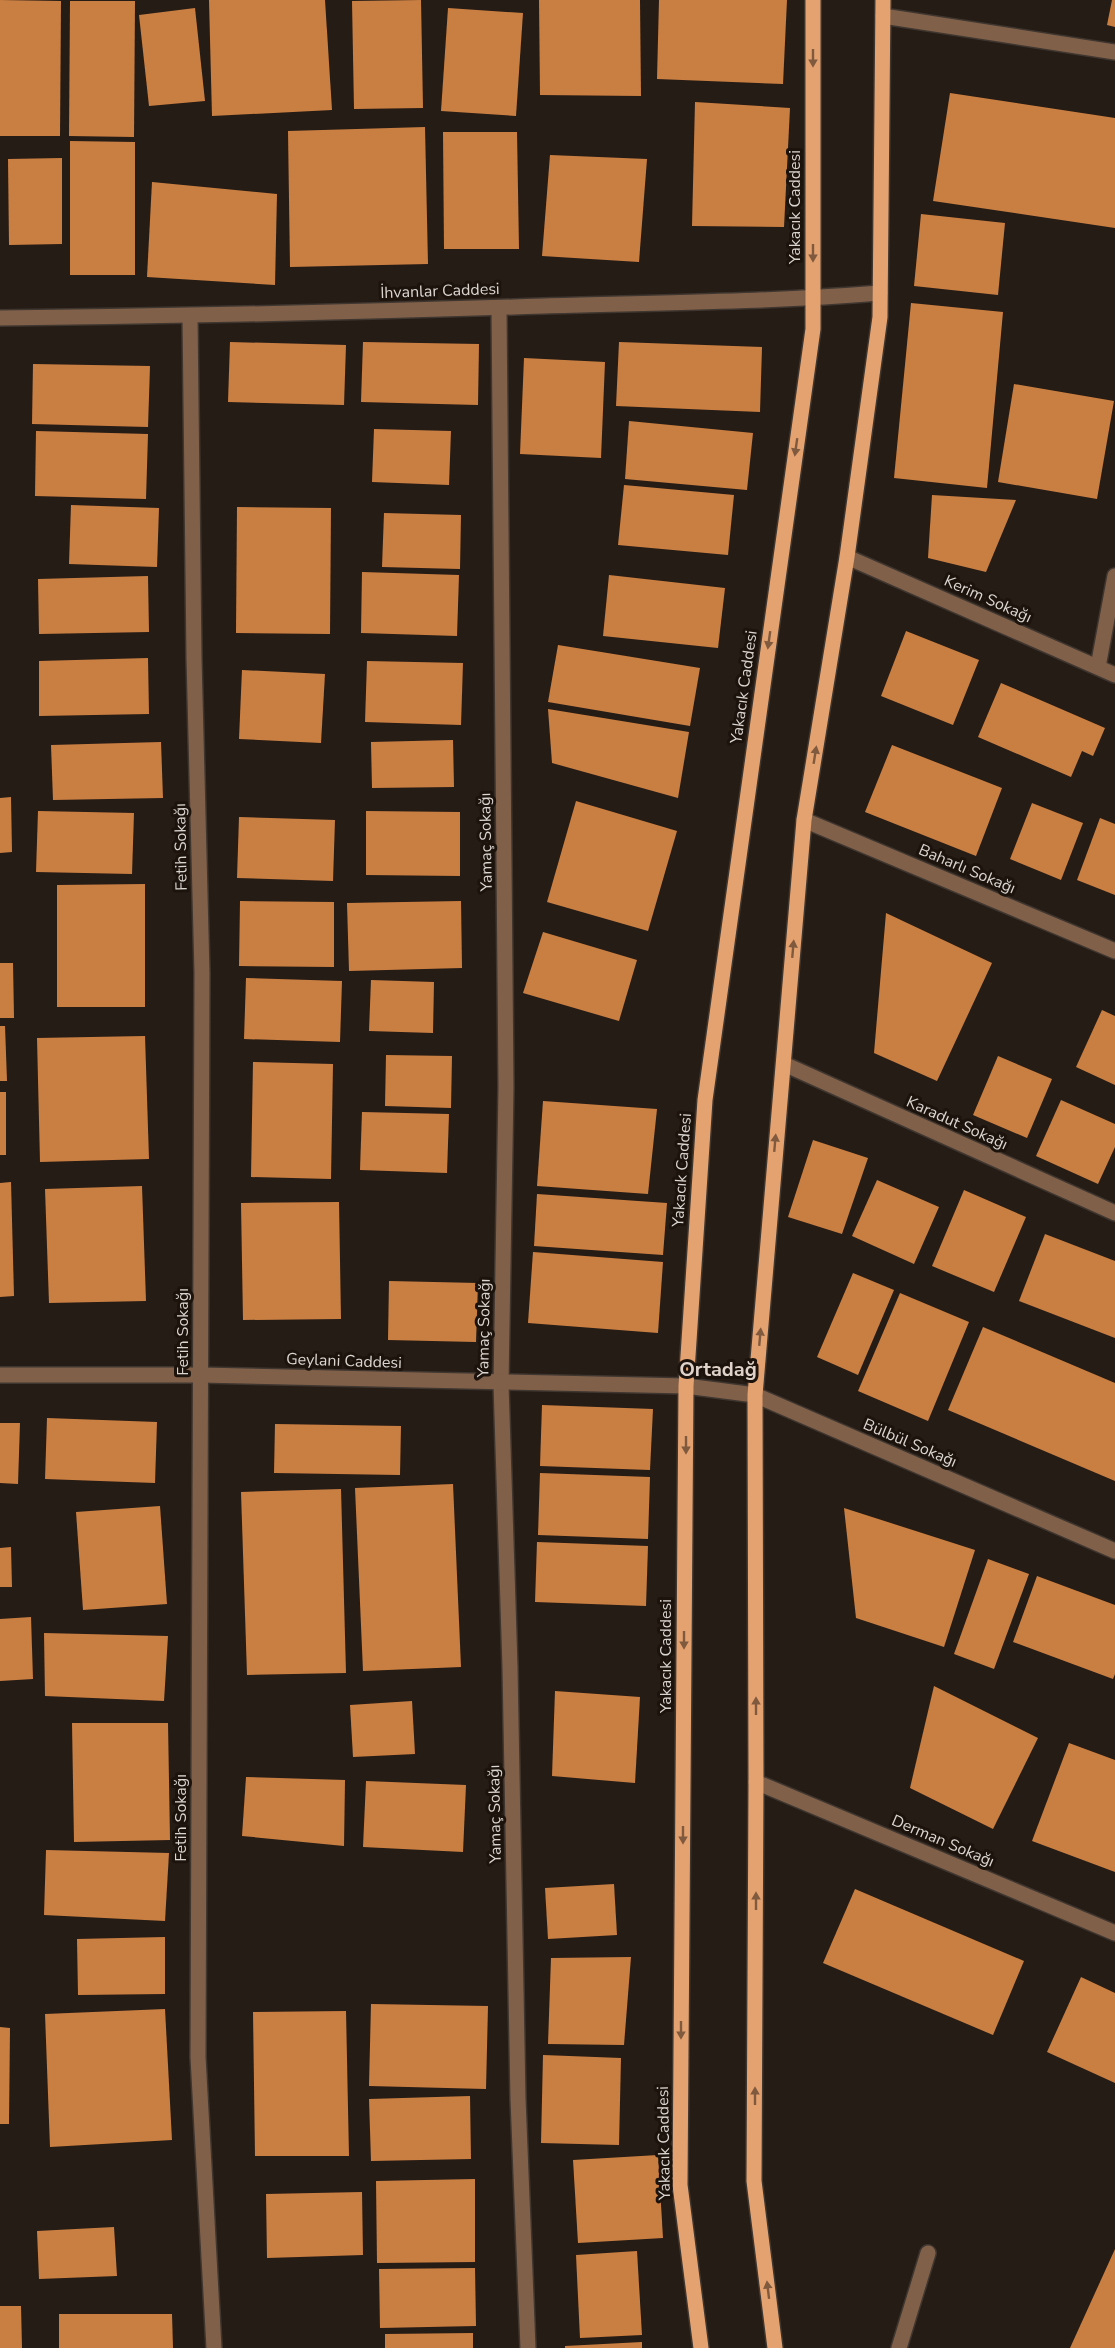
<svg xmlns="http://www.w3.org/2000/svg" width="1115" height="2348" viewBox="0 0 1115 2348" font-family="'Nunito Sans',sans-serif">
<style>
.building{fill:#ca7f42}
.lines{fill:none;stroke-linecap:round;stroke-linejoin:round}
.minor-casing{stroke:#3f3630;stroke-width:18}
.major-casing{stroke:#3f3630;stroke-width:18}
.minor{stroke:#806049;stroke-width:15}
.major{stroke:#e4a270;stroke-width:15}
.oneway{fill:#805a3e}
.labels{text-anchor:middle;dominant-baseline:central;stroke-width:6;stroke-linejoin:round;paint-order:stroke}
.street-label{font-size:16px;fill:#dbd5d0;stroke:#1c130d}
.quarter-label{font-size:20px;font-weight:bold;fill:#dfd3ca;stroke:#1c130d}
</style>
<rect width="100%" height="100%" fill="#261c16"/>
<g class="building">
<polygon points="0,0 61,1 60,136 0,136"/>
<polygon points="209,0 325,0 332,110 212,116"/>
<polygon points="421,0 423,108 354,109 352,1"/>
<polygon points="539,0 640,0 641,96 540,95"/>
<polygon points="659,0 787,0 783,84 657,79"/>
<polygon points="1112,0 1115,0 1115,27 1107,25"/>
<polygon points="70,1 135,1 134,137 69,136"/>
<polygon points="195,8 205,101 149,106 139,15"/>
<polygon points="448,8 523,13 516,116 441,111"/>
<polygon points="950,93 1115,118 1115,228 933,201"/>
<polygon points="695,102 790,108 784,227 692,226"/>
<polygon points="425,127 428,264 290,267 288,131"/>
<polygon points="443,132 517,132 519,249 444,249"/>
<polygon points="70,141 135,142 135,275 70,275"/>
<polygon points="550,155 647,159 639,262 542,256"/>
<polygon points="62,158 62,244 9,245 8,159"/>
<polygon points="152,182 277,194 275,285 147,277"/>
<polygon points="921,214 1005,223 998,295 914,286"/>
<polygon points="911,303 1003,312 987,488 894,478"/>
<polygon points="230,342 346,345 344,405 228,402"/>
<polygon points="363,342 479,344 478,405 361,402"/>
<polygon points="619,342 762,347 760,412 616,406"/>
<polygon points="524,358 605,362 601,458 520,454"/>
<polygon points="33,364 150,366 148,427 32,424"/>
<polygon points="1014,384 1114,401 1097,499 998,482"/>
<polygon points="629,421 753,433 747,490 625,479"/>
<polygon points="374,429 451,431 449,485 372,482"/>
<polygon points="36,431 148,434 146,499 35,496"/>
<polygon points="624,485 734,495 728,555 618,545"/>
<polygon points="932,495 1016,500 986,572 928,558"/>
<polygon points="71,505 159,508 157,567 69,564"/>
<polygon points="237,507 331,508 330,634 236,633"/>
<polygon points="384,513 461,515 460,569 382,567"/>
<polygon points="362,572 459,575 457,636 361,633"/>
<polygon points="609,575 725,588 718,648 603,636"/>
<polygon points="148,576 149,632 39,634 38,579"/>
<polygon points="906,631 979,660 953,725 881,696"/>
<polygon points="558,645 700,668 690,726 548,702"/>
<polygon points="148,658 149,714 39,716 39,661"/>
<polygon points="367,661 463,663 461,725 365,722"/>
<polygon points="242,670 325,674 321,743 239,739"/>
<polygon points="1001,683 1105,728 1093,756 1082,751 1071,777 978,737"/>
<polygon points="548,709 689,732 678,798 552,763"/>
<polygon points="453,740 454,787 372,788 371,742"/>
<polygon points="161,742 163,798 53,800 51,745"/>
<polygon points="892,745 1002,788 976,856 865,812"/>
<polygon points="11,797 12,852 0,853 0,798"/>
<polygon points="576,801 677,831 648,931 547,902"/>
<polygon points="1032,803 1083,823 1061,880 1010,859"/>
<polygon points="38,811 134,813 132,874 36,872"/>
<polygon points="366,811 460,812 460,876 366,875"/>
<polygon points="239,817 335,820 333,881 237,878"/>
<polygon points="1100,818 1115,824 1115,895 1077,880"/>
<polygon points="145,884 145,1007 57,1007 57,885"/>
<polygon points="240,901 334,902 334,967 239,966"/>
<polygon points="461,901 462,968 349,971 347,903"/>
<polygon points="886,913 992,963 937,1081 874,1053"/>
<polygon points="543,932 637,960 619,1021 523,993"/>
<polygon points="0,963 13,963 14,1018 0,1018"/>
<polygon points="246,978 342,981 340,1042 244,1039"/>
<polygon points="371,980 434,982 433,1033 369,1031"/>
<polygon points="1102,1010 1115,1016 1115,1085 1076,1067"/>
<polygon points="0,1026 5,1026 7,1081 0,1081"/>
<polygon points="145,1036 149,1159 40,1162 37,1038"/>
<polygon points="386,1055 452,1056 451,1108 385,1106"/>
<polygon points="998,1056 1052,1079 1027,1138 973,1115"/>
<polygon points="253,1062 333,1064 331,1179 251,1177"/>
<rect x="0" y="1092" width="6" height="63"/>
<polygon points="1061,1100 1115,1124 1115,1147 1098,1184 1036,1156"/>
<polygon points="543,1101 657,1109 648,1194 537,1186"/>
<polygon points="362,1112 449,1114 447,1173 360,1170"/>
<polygon points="813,1140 868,1158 842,1234 788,1217"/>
<polygon points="877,1180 939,1207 914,1264 852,1236"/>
<polygon points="11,1182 14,1296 0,1297 0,1183"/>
<polygon points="142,1186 146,1301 49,1303 45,1189"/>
<polygon points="964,1190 1026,1217 994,1292 932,1266"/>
<polygon points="537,1194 667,1203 663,1255 534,1246"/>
<polygon points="339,1202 341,1319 243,1320 241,1203"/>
<polygon points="1045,1234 1115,1261 1115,1338 1019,1301"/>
<polygon points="533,1252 663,1262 658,1333 528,1323"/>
<polygon points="853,1273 894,1290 858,1375 817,1357"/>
<polygon points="389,1281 478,1283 476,1342 388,1340"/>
<polygon points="900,1293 969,1322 928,1421 858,1391"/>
<polygon points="983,1327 1115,1383 1115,1481 948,1410"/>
<polygon points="542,1405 653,1409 650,1470 540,1466"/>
<polygon points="47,1418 157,1422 155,1483 45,1479"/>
<polygon points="0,1423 20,1423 18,1484 0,1483"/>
<polygon points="275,1424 401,1426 400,1475 274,1473"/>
<polygon points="540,1473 650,1477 648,1539 538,1535"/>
<polygon points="453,1484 461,1667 363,1671 355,1488"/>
<polygon points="341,1489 346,1673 247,1675 241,1492"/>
<polygon points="160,1506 167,1604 83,1610 76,1512"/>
<polygon points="844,1508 975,1550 944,1647 856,1618"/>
<polygon points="537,1542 648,1546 646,1606 535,1602"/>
<polygon points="11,1547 12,1587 0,1587 0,1548"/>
<polygon points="988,1559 1029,1574 994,1669 954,1654"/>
<polygon points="1037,1576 1115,1605 1115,1674 1113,1679 1013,1642"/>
<polygon points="31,1617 33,1679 0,1681 0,1619"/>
<polygon points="44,1633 168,1636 164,1701 45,1696"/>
<polygon points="934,1686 1038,1738 993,1829 910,1788"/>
<polygon points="555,1691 640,1697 635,1783 552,1776"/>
<polygon points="412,1701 415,1754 353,1757 350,1705"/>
<polygon points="72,1723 168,1723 170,1840 74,1842"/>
<polygon points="1069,1743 1115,1760 1115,1872 1032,1841"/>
<polygon points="246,1777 345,1780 344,1846 242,1836"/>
<polygon points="366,1781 466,1785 463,1852 363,1847"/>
<polygon points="46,1850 169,1853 165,1921 44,1915"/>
<polygon points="614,1884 617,1935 548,1939 545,1888"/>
<polygon points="855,1889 1024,1961 993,2035 823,1963"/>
<polygon points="165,1937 165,1994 78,1995 77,1939"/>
<polygon points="631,1957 624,2045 548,2044 551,1958"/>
<polygon points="1081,1977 1115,1993 1115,2083 1047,2052"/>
<polygon points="371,2004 488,2006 486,2089 369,2086"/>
<polygon points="165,2009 172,2140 50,2147 45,2014"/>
<polygon points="346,2011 349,2156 255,2156 253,2012"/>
<polygon points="0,2027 10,2028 9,2124 0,2124"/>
<polygon points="543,2055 621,2058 619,2145 541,2143"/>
<polygon points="470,2096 471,2159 371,2161 369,2099"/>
<polygon points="658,2155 663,2238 578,2243 573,2160"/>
<polygon points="475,2179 475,2262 377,2263 376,2181"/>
<polygon points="362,2192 363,2255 267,2258 266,2194"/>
<polygon points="114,2227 117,2276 39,2279 37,2231"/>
<polygon points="1115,2249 1115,2348 1070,2348"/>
<polygon points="637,2251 642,2335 580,2338 576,2255"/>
<polygon points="475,2268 476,2326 380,2328 379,2269"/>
<polygon points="0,2306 21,2306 22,2348 0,2348"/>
<polygon points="59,2314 172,2314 173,2348 59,2348"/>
<polygon points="473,2333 473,2348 385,2348 385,2334"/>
<polygon points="642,2342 642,2348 565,2348 565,2346"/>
</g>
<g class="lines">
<g class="minor-casing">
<g id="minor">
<polyline points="883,16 1115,52"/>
<polyline points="499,308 506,1087 501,1384 510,1667 518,2099 528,2348"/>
<polyline points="190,316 194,658 202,973 198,2057 214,2348"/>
<path d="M0 318C182 316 363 312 544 306 656 303 768 302 880 293"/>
<polyline points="847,557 1115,675"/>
<polyline points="1098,667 1115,576"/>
<polyline points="804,820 1115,951"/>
<polyline points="784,1064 1115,1213"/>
<polyline points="0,1375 201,1375 686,1386 755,1395 1115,1551"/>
<polyline points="756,1782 1115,1933"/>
<polyline points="899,2348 928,2253"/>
</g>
</g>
<g class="major-casing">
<g id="major">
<polyline points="701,2348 680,2185 686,1386 705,1100 813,329 813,0"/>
<polyline points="775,2348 754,2181 756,1782 755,1395 804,820 847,557 880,317 883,0"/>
</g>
</g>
<use href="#minor" class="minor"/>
<use href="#major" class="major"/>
</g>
<defs><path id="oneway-solid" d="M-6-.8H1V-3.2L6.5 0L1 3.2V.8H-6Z" transform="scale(1.5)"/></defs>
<g class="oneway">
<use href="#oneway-solid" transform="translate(813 58) rotate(90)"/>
<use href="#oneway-solid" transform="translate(813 253) rotate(90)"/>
<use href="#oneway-solid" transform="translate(796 447) rotate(98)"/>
<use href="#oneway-solid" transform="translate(769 640) rotate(98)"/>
<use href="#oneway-solid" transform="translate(815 755) rotate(-81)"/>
<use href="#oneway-solid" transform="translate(793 949) rotate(-85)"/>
<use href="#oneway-solid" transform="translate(775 1143) rotate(-85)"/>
<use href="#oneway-solid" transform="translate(760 1337) rotate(-85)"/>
<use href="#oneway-solid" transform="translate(686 1445) rotate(90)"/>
<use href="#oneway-solid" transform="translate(684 1640) rotate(90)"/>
<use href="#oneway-solid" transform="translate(756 1706) rotate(-90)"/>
<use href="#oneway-solid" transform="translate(683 1835) rotate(90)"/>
<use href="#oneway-solid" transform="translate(756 1901) rotate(-90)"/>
<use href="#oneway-solid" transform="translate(681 2030) rotate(90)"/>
<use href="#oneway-solid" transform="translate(755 2096) rotate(-90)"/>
<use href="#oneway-solid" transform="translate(768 2290) rotate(-97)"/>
</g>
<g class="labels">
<g class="street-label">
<text transform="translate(795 207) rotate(-90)">Yakacık Caddesi</text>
<text transform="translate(440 291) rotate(-2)">İhvanlar Caddesi</text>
<text transform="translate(988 599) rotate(24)">Kerim Sokağı</text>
<text transform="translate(744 687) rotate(-82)">Yakacık Caddesi</text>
<text transform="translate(486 842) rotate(-91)">Yamaç Sokağı</text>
<text transform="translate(181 847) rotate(-91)">Fetih Sokağı</text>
<text transform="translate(967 869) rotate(23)">Baharlı Sokağı</text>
<text transform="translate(957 1123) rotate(24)">Karadut Sokağı</text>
<text transform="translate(682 1170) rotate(-86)">Yakacık Caddesi</text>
<text transform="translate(484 1328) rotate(-89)">Yamaç Sokağı</text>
<text transform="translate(183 1332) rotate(-90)">Fetih Sokağı</text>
<text transform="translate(344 1361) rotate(2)">Geylani Caddesi</text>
<text transform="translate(910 1443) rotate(23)">Bülbül Sokağı</text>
<text transform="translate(666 1656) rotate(-90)">Yakacık Caddesi</text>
<text transform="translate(495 1814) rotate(-91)">Yamaç Sokağı</text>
<text transform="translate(181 1818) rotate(-90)">Fetih Sokağı</text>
<text transform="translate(943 1841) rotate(23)">Derman Sokağı</text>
<text transform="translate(664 2143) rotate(-91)">Yakacık Caddesi</text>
</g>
<g class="quarter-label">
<text x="718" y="1369">Ortadağ</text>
</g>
</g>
</svg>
